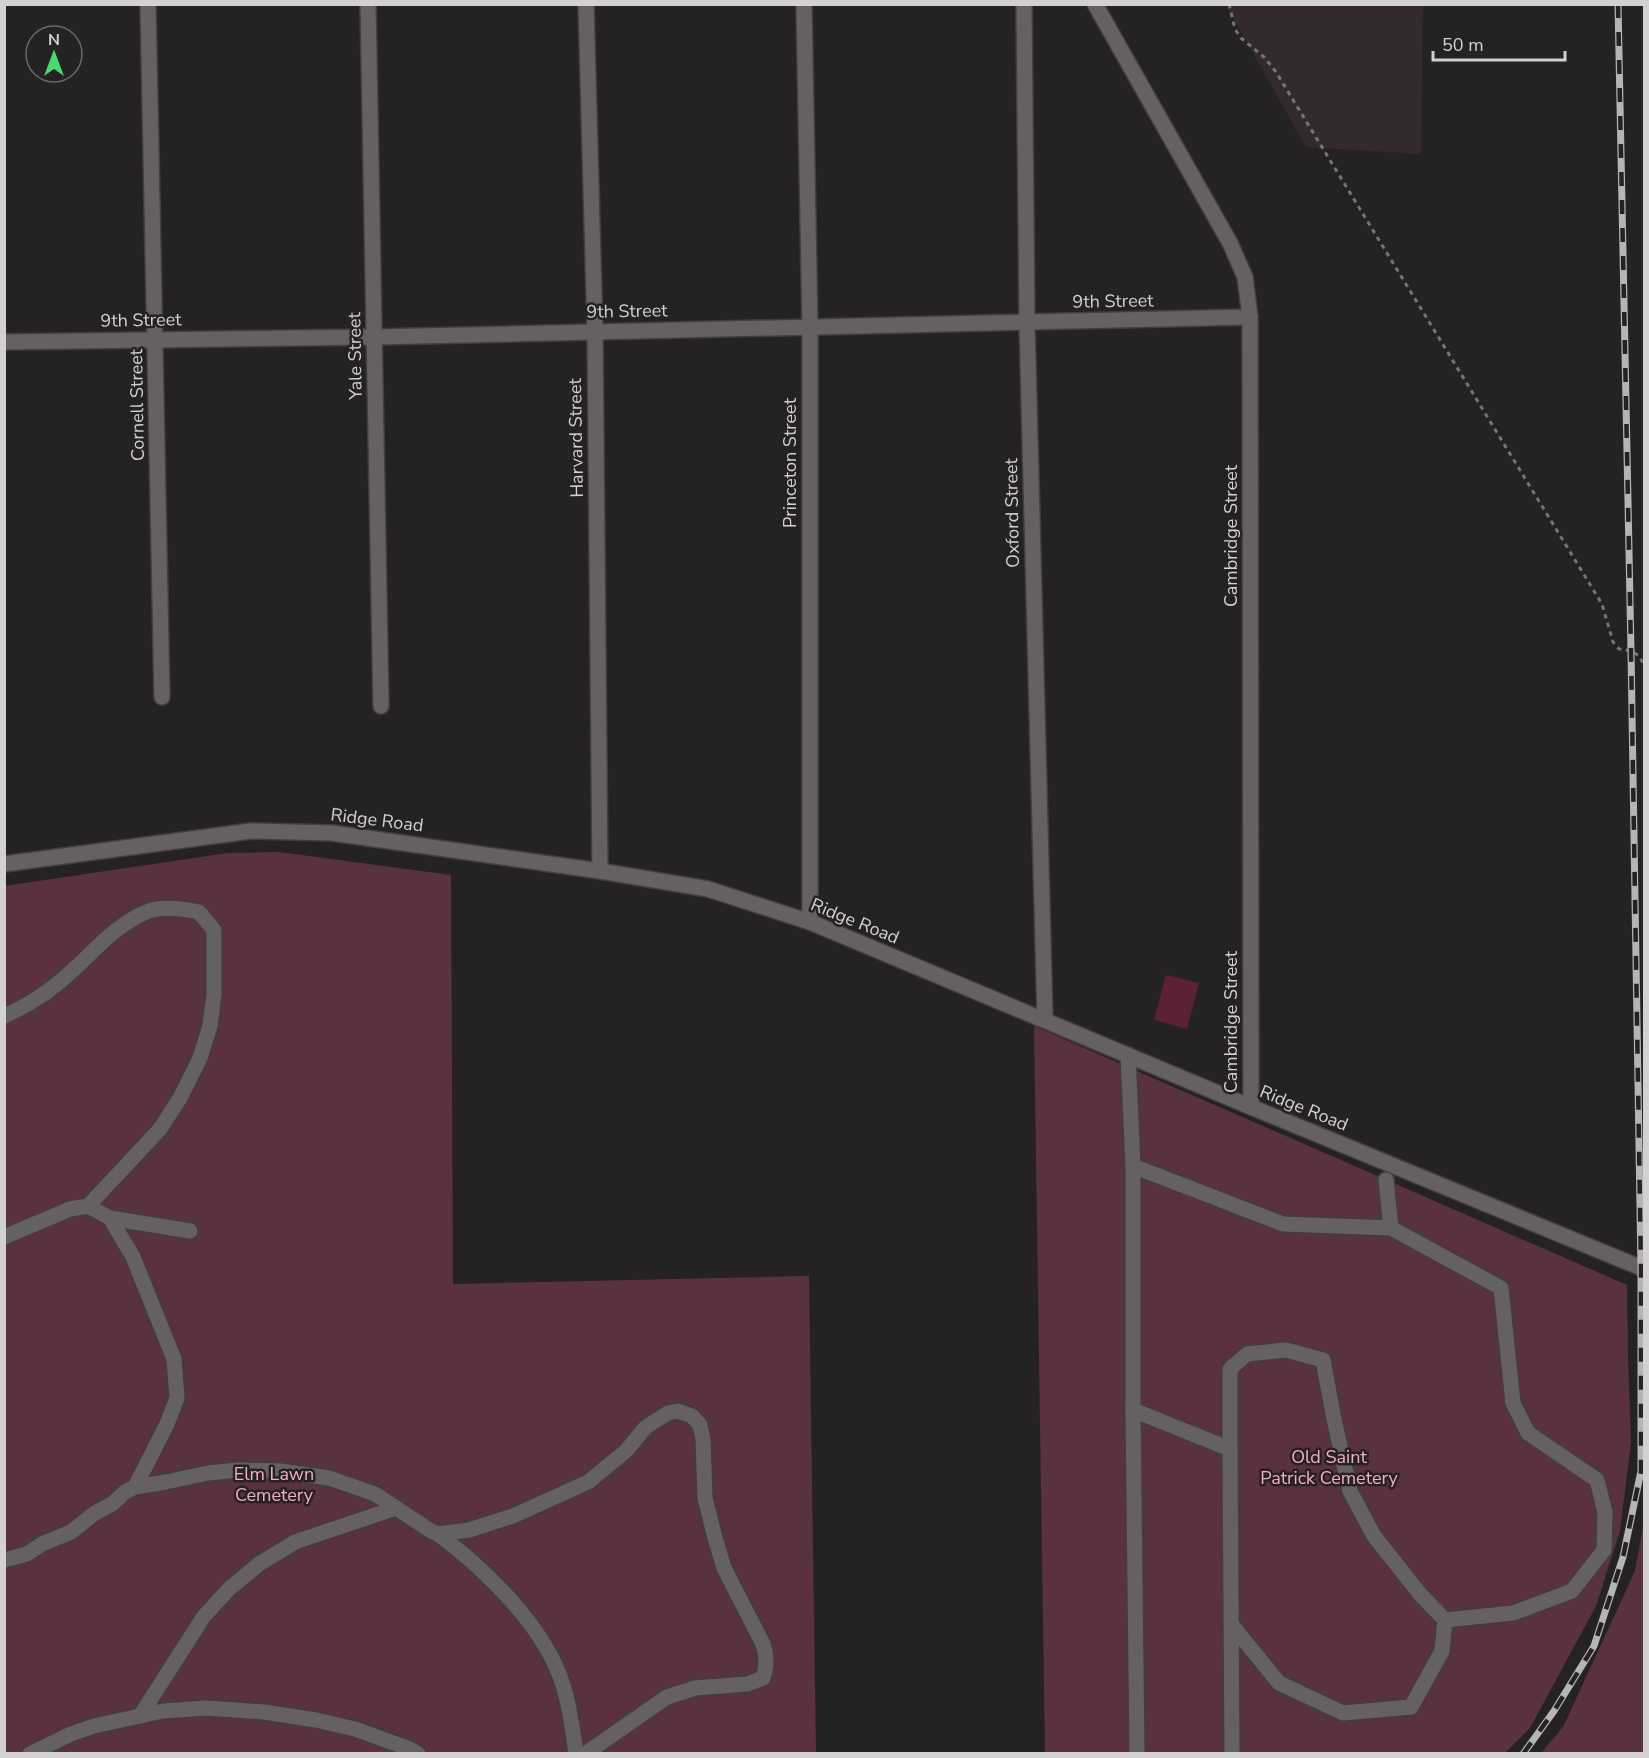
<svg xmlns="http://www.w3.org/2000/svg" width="1649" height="1758" viewBox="0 0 1649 1758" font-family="'Nunito Sans',sans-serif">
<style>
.built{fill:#342a2d}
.green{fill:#59323e}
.building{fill:#5b2136}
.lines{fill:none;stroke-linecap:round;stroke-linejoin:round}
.minor-casing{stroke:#413e3f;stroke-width:18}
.path{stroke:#777475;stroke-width:3;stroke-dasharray:4.5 4.5;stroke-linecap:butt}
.minor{stroke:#656162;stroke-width:15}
.rail-casing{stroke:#b7b4b5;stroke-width:7}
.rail{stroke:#252223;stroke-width:4.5;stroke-dasharray:14;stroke-linecap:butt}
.labels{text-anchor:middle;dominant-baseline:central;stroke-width:5;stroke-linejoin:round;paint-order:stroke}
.street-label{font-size:18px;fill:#d3d0d1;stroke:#252223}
.park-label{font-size:18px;fill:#f9acc3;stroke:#252223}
</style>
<rect width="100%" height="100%" fill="#252223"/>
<polygon class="built" points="1226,5 1423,5 1421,154 1306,147"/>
<g class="green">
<polygon points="279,852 451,875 453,1284 809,1276 816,1753 5,1753 4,886 228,853"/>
<polygon points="1034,1026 1627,1285 1628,1359 1631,1442 1620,1531 1596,1606 1530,1728 1505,1753 1045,1753"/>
<polygon points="1644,1521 1644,1753 1541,1753 1563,1727 1635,1571"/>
</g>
<polygon class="building" points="1166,975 1199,983 1187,1029 1154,1020"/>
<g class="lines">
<g class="minor-casing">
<g id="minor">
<polyline points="148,4 162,697"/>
<polyline points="368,4 381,706"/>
<polyline points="586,4 595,331 600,871"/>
<polyline points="804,4 810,329 810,922"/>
<polyline points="1024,4 1027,323 1045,1020"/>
<polyline points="1095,4 1230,243 1245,277 1250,317 1251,1107"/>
<polyline points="4,342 374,337 1250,317"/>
<polyline points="4,864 251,831 332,833 600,871 708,889 810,922 1251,1107 1644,1269"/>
<path d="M4 1016C30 1005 53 989 73 970 96 949 119 922 149 911 163 906 185 909 199 912L214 930V994L210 1026 200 1058 180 1098 160 1129 88 1206"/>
<polyline points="1128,1055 1133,1166 1133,1410 1137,1754"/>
<polyline points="1133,1166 1283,1224 1391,1228"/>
<polyline points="110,1218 190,1231"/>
<polyline points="4,1237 70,1209 88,1206 110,1218 133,1257 174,1359 177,1398 167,1424 135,1487"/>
<polyline points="1133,1410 1230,1449 1232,1754"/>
<polyline points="1230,1449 1230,1369 1247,1354 1286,1350 1323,1360 1334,1419 1350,1491 1374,1536 1420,1594 1445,1620"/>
<path d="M438 1534C486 1570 545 1627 563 1685 570 1708 573 1730 576 1754"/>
<path d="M4 1560 27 1554 42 1544 71 1532 95 1513 112 1504 125 1492 135 1487 166 1482 208 1473 239 1470 280 1471 329 1478 375 1494 431 1531 438 1534 469 1530 513 1516 588 1482 626 1451 645 1428 652 1423 668 1413 678 1411 692 1416 700 1425 703 1439 705 1498 715 1538 724 1568 763 1644C767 1656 767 1665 763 1678L747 1684 695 1688 667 1697 585 1754"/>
<polyline points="1231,1624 1279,1683 1343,1713 1411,1707 1442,1651 1445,1620 1513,1613 1572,1591 1604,1550 1605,1512 1597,1480 1528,1433 1513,1403 1501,1288 1391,1228 1386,1180"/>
<polyline points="140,1716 204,1616 229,1589 259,1564 295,1542 396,1508"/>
<polyline points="30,1754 71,1734 94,1726 163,1711 206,1708 264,1712 316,1720 355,1729 410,1749 418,1754"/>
</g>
</g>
<path class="path" d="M1229 4 1235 29 1241 38 1264 57 1276 72 1602 604 1613 642 1619 649C1633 651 1638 652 1644 665"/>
<use href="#minor" class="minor"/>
<g class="rail-casing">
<polyline id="rail" points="1523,1754 1554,1711 1594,1646 1623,1557 1641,1471 1641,1268 1631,651 1618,4"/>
</g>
<use href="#rail" class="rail"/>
</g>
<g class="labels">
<g class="street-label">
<text transform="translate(1113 301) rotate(-1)">9th Street</text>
<text transform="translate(627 311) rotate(-1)">9th Street</text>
<text transform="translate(141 320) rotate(-1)">9th Street</text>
<text transform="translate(355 356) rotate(-91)">Yale Street</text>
<text transform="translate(137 405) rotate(-91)">Cornell Street</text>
<text transform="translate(576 438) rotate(-91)">Harvard Street</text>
<text transform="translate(790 463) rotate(-90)">Princeton Street</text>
<text transform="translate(1012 513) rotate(-91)">Oxford Street</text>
<text transform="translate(1231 536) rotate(-90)">Cambridge Street</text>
<text transform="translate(377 820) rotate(7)">Ridge Road</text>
<text transform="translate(855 921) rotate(22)">Ridge Road</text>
<text transform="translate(1231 1022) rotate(-90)">Cambridge Street</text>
<text transform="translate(1304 1108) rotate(22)">Ridge Road</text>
</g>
<g class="park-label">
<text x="1329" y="1457">Old Saint<tspan x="1329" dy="21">Patrick Cemetery</tspan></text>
<text x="274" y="1474">Elm Lawn<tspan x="274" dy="21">Cemetery</tspan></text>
</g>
</g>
<rect width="1649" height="1758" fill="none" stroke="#d3d0d1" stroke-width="12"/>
<g transform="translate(54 54)"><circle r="28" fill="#252223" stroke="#6b6869" stroke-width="1.5"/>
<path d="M0-4.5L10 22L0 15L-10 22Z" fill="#4cd676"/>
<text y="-9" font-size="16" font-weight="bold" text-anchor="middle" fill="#d3d0d1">N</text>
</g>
<path d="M1433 51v9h132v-9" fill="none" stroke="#d3d0d1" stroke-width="3"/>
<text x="1442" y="51" font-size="18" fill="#d3d0d1" stroke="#252223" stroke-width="4.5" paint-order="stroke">50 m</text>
</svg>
